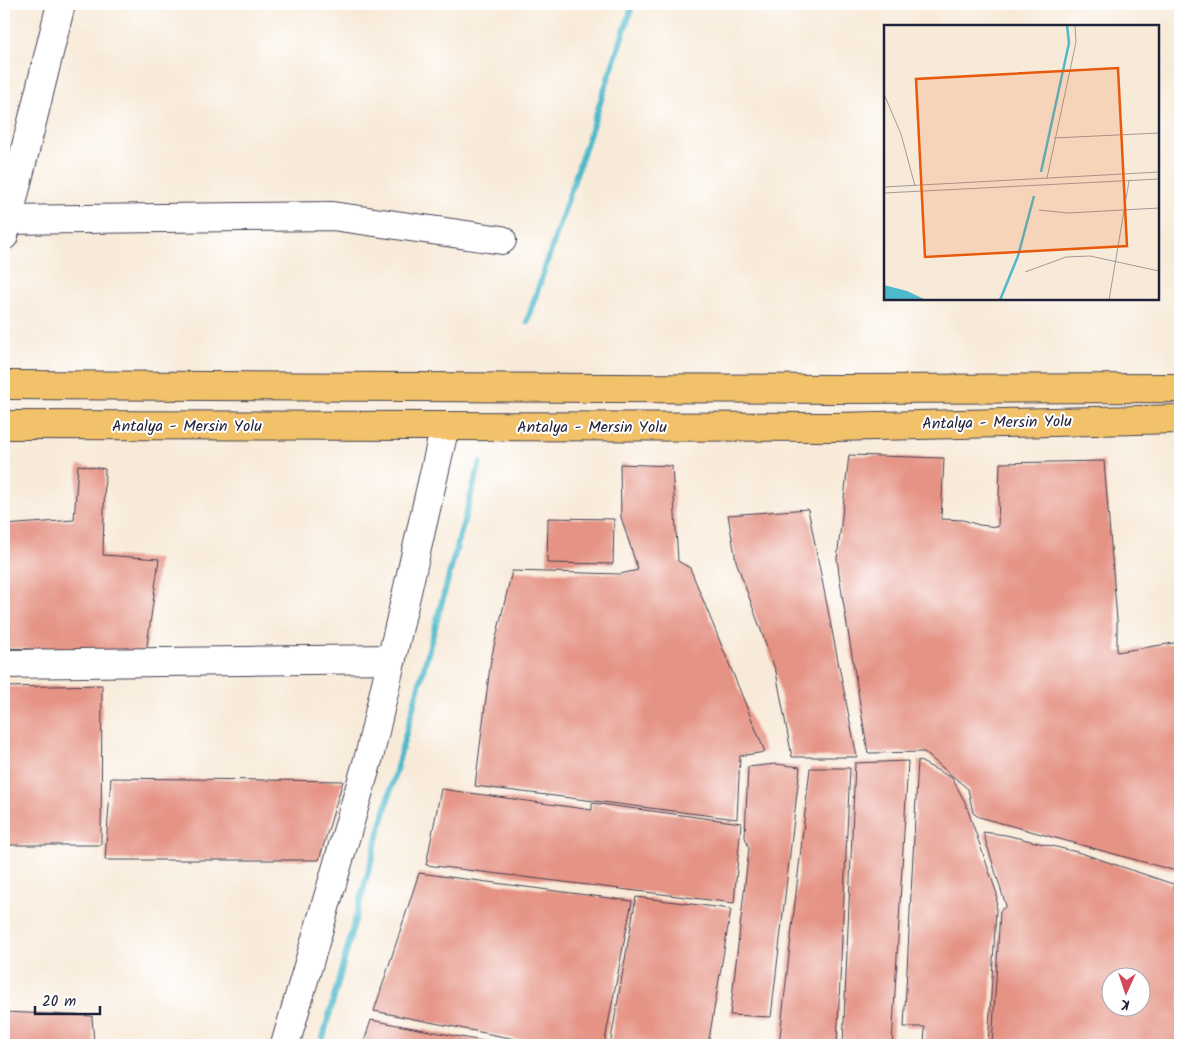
<svg xmlns="http://www.w3.org/2000/svg" width="1184" height="1049" viewBox="0 0 1184 1049" font-family="Kalam,sans-serif">
<style>
.lines{fill:none;stroke-linecap:round;stroke-linejoin:round}
.stream{stroke:#4eb9cb;stroke-width:6}
.building{fill:#e59384;fill-rule:evenodd}
.minor-casing{stroke:#424053;stroke-width:30}
.highway-casing{stroke:#424053;stroke-width:30}
.minor{stroke:#fff;stroke-width:28}
.highway{stroke:#f2c26a;stroke-width:28}
.labels{text-anchor:middle;dominant-baseline:central;stroke-width:4;stroke-linejoin:round;paint-order:stroke}
.street-label{font-size:16px;fill:#22223b;stroke:#fff}
.inset-river{fill:none;stroke:#4eb9cb;stroke-width:2.5}
.inset-road{fill:none;stroke:#a29a99;stroke-width:1}
.view{fill:#e8590c;fill-opacity:0.15;stroke:#e8590c;stroke-width:2.5}
.inset-edge{fill:none;stroke:#22223b;stroke-width:2.5}
</style>
<rect width="100%" height="100%" fill="#fff"/>
<filter id="ink" filterUnits="userSpaceOnUse"><feTurbulence type="fractalNoise" baseFrequency=".02" numOctaves="2"/><feDisplacementMap in="SourceGraphic" scale="10" xChannelSelector="R" yChannelSelector="G"/><feConvolveMatrix kernelMatrix="1 2 1 2 8 2 1 2 1" color-interpolation-filters="sRGB"/></filter>
<filter id="wash" filterUnits="userSpaceOnUse"><feTurbulence type="fractalNoise" baseFrequency=".0096" numOctaves="4" result="noise"/><feDisplacementMap in="SourceGraphic" scale="20" xChannelSelector="R" yChannelSelector="G"/><feGaussianBlur stdDeviation="1.12" result="paint"/><feColorMatrix in="noise" values="0 0 0 0 0 0 0 0 0 0 0 0 0 0 0 0 0 1.4 0 .05"/><feComposite in="paint" operator="in"/></filter>
<g filter="url(#wash)">
<rect width="100%" height="100%" fill="#f8ead8"/>
<g class="lines">
<g class="stream">
<polyline points="527,322 633,4"/>
<polyline points="321,1045 480,462"/>
</g>
</g>
<g id="blocks">
<g class="building">
<polygon points="849,455 944,458 941,519 963,520 979,525 998,527 1000,463 1104,461 1117,620 1117,652 1180,642 1180,872 979,817 973,813 968,789 924,752 868,753 843,601 837,559"/>
<polygon points="620,464 672,466 678,561 690,568 765,752 740,756 737,819 475,786 491,659 512,571 620,574 638,570 621,517"/>
<polygon points="78,465 105,469 103,555 159,559 146,653 4,648 4,525 74,520"/>
<polygon points="808,509 857,757 792,757 776,672 736,561 728,515"/>
<polygon points="548,518 614,519 613,564 547,563"/>
<polygon points="102,685 101,845 4,845 4,687"/>
<polygon points="918,760 952,778 965,802 997,894 988,1045 924,1045 925,1027 904,1027"/>
<polygon points="908,761 892,1045 843,1045 855,763"/>
<polygon points="776,764 800,767 771,1017 730,1015 749,848 745,837 748,767"/>
<polygon points="810,768 850,768 837,1045 779,1045"/>
<polygon points="111,778 343,781 319,860 105,860"/>
<polygon points="441,789 592,810 592,803 741,823 734,903 426,865"/>
<path d="M983 832 1006 835 1081 853 1173 884 1177 895 1180 896V1045H992L1000 911 1006 906ZM1112 976H1142V1006H1112Z"/>
<polygon points="419,873 632,901 604,1045 545,1045 374,1011"/>
<polygon points="636,897 731,909 708,1045 610,1045"/>
<polygon points="4,1012 92,1016 94,1045 4,1045"/>
<polygon points="371,1020 498,1044 498,1045 363,1045"/>
</g>
</g>
</g>
<g filter="url(#ink)">
<use href="#blocks" fill-opacity="0" stroke="#424053" stroke-width="1"/>
<g class="lines">
<g class="minor-casing">
<g id="minor">
<polyline points="4,220 332,216 502,240"/>
<polyline points="4,236 61,4"/>
<polyline points="4,664 392,659"/>
<polyline points="285,1045 370,753 445,426"/>
</g>
</g>
<g class="highway-casing">
<g id="highway">
<polyline points="4,385 834,389 1180,388"/>
<polyline points="4,425 835,427 1180,419"/>
</g>
</g>
<use href="#minor" class="minor"/>
<use href="#highway" class="highway"/>
</g>
</g>
<g class="labels">
<g class="street-label">
<text transform="translate(997 423) rotate(-1)">Antalya - Mersin Yolu</text>
<text x="187" y="426">Antalya - Mersin Yolu</text>
<text x="592" y="427">Antalya - Mersin Yolu</text>
</g>
</g>
<g transform="translate(884 25)">
<rect width="275" height="275" fill="#f8ead8"/>
<path d="M0 260 23 266 42 275H0Z" fill="#4eb9cb"/>
<path class="inset-river" d="M157 147 185 18 183 0M116 275 134 231 150 171"/>
<path class="inset-road" d="M0 69 17 109 31 161M170 113 275 108M163 153 192 17 191 0M0 162 275 147M0 168 275 154M155 185 184 188 275 183M141 247 182 232 206 231 275 246M225 275 245 156"/>
<path class="view" d="M234 43 243 221 41 232 32 54Z"/>
<rect width="275" height="275" class="inset-edge"/>
</g>
<rect width="1184" height="1049" fill="none" stroke="#fff" stroke-width="20"/>
<g transform="translate(1126 992) rotate(183)"><circle r="24" fill="#ffffff" stroke="#a7a7b1"/>
<path d="M0-4L9 19L0 12L-9 19Z" fill="#d1495b"/>
<text y="-8" font-size="14" font-weight="bold" text-anchor="middle" fill="#22223b">K</text>
</g>
<path d="M35 1006v8h65v-8" fill="none" stroke="#22223b" stroke-width="2.5"/>
<text x="42" y="1006" font-size="15" fill="#22223b" stroke="#ffffff" stroke-width="4" paint-order="stroke">20 m</text>
</svg>
